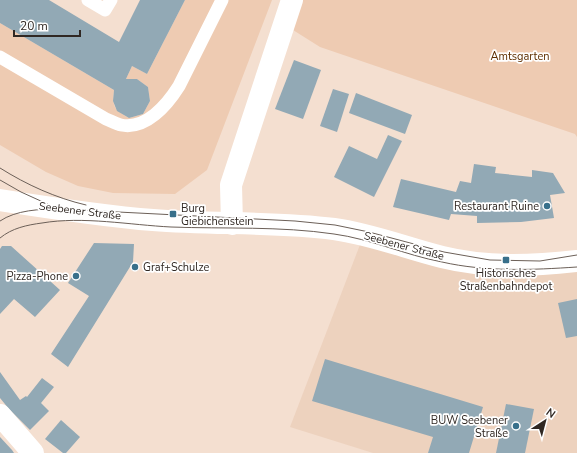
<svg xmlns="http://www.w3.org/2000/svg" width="577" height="453" viewBox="0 0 577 453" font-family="'Nunito Sans',sans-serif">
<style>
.built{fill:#edd2be}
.green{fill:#eecbb2}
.building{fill:#92a9b5}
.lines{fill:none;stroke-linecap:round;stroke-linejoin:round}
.service{stroke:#fff;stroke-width:13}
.minor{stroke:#fff;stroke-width:22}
.tertiary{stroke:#fff;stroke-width:22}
.tram{stroke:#6c6058;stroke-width:1}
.poi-dot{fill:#38708b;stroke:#fff;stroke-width:1.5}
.labels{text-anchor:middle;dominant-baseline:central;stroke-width:3.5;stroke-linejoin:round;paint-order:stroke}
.park-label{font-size:11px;fill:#5e2e00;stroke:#fff}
.poi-label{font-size:11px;fill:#302823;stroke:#fff;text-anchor:end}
.street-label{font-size:11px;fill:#302823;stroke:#fff}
</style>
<rect width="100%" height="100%" fill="#f4dfd0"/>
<polygon class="built" points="361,242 577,268 577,453 373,453 290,427"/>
<g class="green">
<path d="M185 0H272L207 170 175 194 113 193 78 186 46 172 0 145V23L114 90C112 107 114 110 129 118L143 114 150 101 148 87 137 79H126L132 66 147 74Z"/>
<polygon points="302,0 577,0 577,137 575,134 320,47 293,30"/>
</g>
<g class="building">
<polygon points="0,0 49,0 119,42 140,0 185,0 147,74 132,66 126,79 137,79 148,87 150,101 143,114 129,118 117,111 113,101 114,90 0,23"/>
<polygon points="294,60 321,70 303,119 275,109"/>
<polygon points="333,89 349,94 337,132 320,126"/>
<polygon points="356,93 412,115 405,134 349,113"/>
<polygon points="388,135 402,141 374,197 334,177 349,146 377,159"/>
<polygon points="474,164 496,167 495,173 532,177 532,170 553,173 565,193 550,195 554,218 521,222 477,223 477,216 451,214 449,220 393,207 401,179 456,192 460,181 471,183"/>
<polygon points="94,243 134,244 133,262 68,367 51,354 89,296 68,283"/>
<polygon points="2,246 11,246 60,290 35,317 14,299 0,314 0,249"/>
<polygon points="577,299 577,336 566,338 558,303"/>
<polygon points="325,359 483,407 469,453 428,453 433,437 312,401"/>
<polygon points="0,372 20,400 26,396 27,397 42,378 54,387 41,403 49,411 30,430 9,409 0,398"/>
<polygon points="506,404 534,409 525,453 496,453"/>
<polygon points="61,420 80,437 66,453 63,453 45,439"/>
<polygon points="0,437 12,450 14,453 0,453"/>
</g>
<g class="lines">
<g class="service">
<polyline points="88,0 105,10 111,0"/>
<path d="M0 57 106 119C111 121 116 124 121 125 146 130 167 105 179 86L222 0"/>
</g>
<g class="minor">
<polyline points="232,224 231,185 292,0"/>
<polyline points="0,415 33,453"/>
</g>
<path class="tertiary" d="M0 200C51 208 102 216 153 220 213 225 274 221 334 229 371 234 406 248 442 257 486 268 532 266 577 261"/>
<g class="tram">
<path d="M0 168C27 185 56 198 86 205"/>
<polyline points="0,180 21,192 54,207"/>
<path d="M0 221C16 210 40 209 59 209L295 221 335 225 369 232 444 252 490 260 540 261 577 255"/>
<path d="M0 238C12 228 27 225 42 223 83 216 130 225 171 227 225 229 280 226 334 234 371 239 405 255 442 262 486 272 532 270 577 267"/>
</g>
</g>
<g class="poi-dot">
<circle cx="547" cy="206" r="4"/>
<rect x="169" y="210" width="8" height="8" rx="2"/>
<rect x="502" y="256" width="8" height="8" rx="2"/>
<circle cx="135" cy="267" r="4"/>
<circle cx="76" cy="276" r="4"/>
<circle cx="516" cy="426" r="4"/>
</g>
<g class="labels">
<g class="park-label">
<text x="520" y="56">Amtsgarten</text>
</g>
<g class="poi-label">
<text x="539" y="206">Restaurant Ruine</text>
<text x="181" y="208" text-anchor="start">Burg<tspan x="181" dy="13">Giebichenstein</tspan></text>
<text x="143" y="267" text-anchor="start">Graf+Schulze</text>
<text x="506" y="273" text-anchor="middle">Historisches<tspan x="506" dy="13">Straßenbahndepot</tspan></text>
<text x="68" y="276">Pizza-Phone</text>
<text x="508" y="420">BUW Seebener<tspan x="508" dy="13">Straße</tspan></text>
</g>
<g class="street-label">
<text transform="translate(80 211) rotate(7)">Seebener Straße</text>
<text transform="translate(404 246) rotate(15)">Seebener Straße</text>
</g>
</g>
<g transform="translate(545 421) rotate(36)" stroke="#ffffff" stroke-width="3" paint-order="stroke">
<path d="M0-3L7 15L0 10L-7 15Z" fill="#302823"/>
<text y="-6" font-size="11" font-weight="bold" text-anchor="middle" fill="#302823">N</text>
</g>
<path d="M14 30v6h66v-6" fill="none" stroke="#302823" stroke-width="2"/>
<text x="20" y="30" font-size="12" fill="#302823" stroke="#ffffff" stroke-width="3" paint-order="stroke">20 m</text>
</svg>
